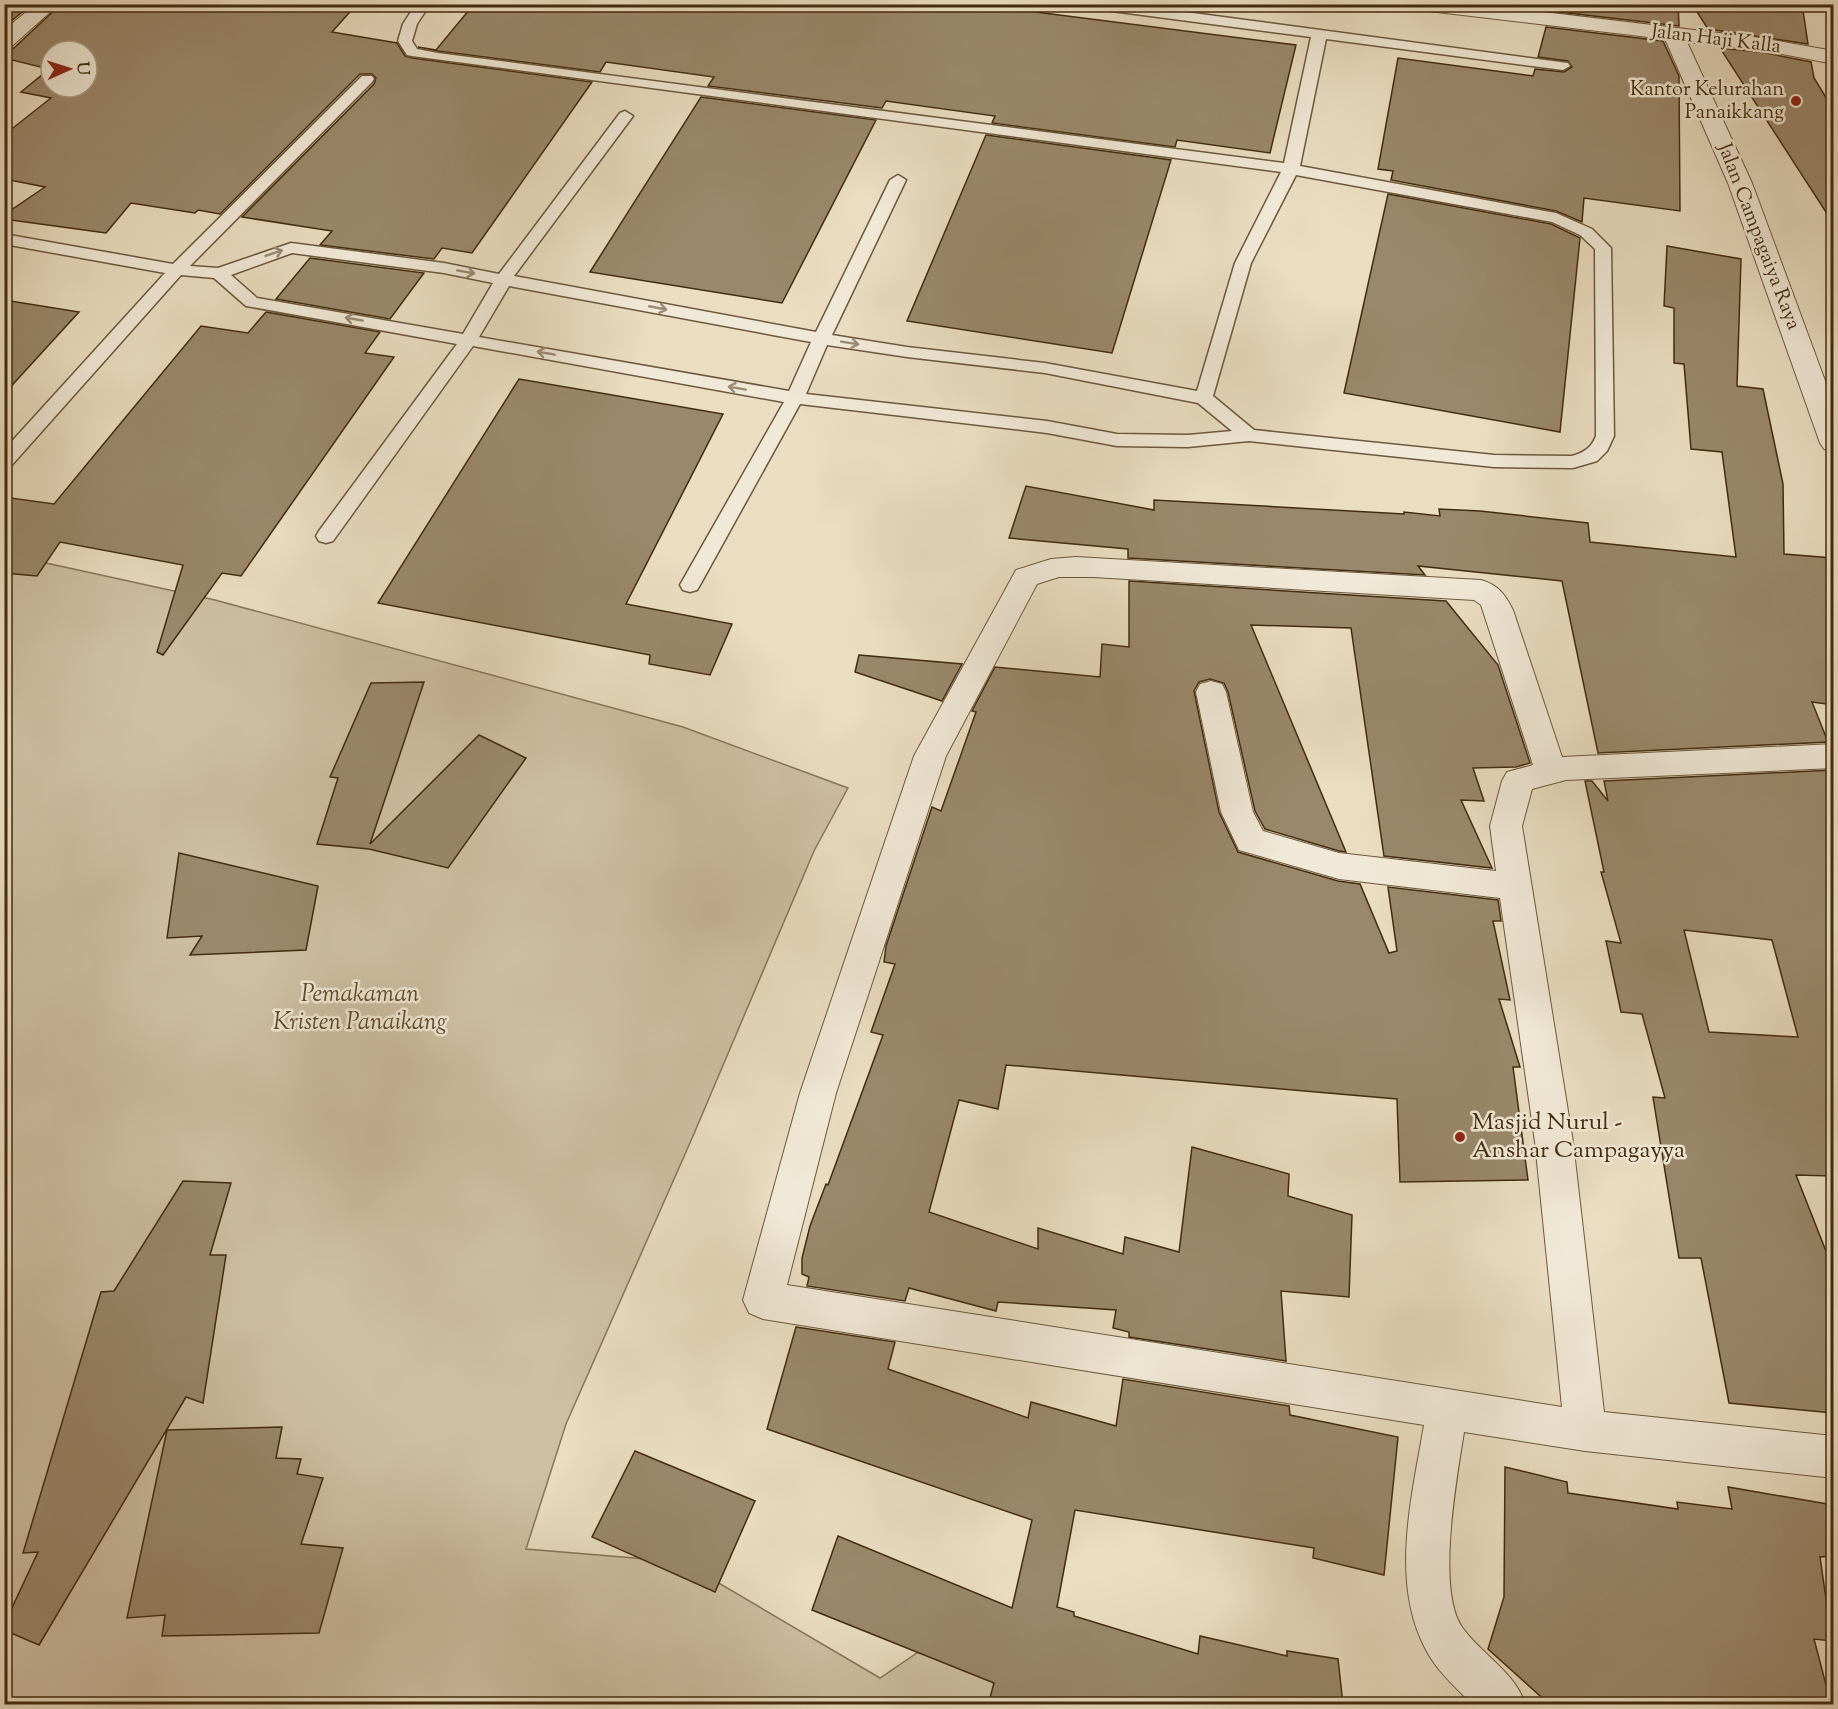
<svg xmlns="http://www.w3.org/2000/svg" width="1838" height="1709" viewBox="0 0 1838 1709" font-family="'Sorts Mill Goudy',serif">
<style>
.green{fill:#cebfa4;stroke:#88755a;stroke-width:1.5}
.building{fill:#9a886c;stroke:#432b0f;stroke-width:1.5;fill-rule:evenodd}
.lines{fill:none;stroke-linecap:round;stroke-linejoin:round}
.service-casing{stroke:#6d583c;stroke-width:3}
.minor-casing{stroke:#6d583c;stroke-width:2}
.service{fill:#f1e9d7;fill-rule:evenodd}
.minor{fill:#f1e9d7;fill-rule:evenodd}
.oneway{stroke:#9a8a73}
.poi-dot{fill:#8f2418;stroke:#f1e9d7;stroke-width:2}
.labels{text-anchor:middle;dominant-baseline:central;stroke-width:5;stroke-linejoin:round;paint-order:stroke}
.far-street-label{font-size:20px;fill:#432b0f;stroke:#f1e9d7}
.far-poi-label{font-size:20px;fill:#432b0f;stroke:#f1e9d7;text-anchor:end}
.park-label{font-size:24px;font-style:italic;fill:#5f492d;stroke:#f1e9d7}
.poi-label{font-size:24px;fill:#432b0f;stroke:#f1e9d7;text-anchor:start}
</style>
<rect width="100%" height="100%" fill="#eaddc2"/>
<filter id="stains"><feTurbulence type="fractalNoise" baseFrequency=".00333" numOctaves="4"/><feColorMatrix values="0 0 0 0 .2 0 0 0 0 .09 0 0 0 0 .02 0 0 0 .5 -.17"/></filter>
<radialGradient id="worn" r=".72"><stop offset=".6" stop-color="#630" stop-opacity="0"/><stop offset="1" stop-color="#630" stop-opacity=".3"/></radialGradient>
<polygon class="green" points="5,554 215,600 683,727 848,788 814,851 693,1136 566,1424 526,1549 683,1562 880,1678 936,1640 1090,1704 5,1704"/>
<g class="building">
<polygon points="4,4 32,4 4,27"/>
<path d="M61 4H357L332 32 397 43 405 56 412 58 592 82 472 253 442 248 434 259 320 245 332 231 242 217 374 84 376 78 372 74H360L220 214 198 210 195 213 131 203 106 233 4 219V215L45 187 4 179V135L51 98 21 92 49 69 4 58V49L14 48ZM51 51H87V87H51Z"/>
<polygon points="474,4 972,4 1296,45 1270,153 1177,140 1175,147 992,123 995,116 886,101 882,108 708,86 714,77 606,62 600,72 438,51 418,47 436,50"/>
<polygon points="1552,4 1678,4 1679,26 1551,11"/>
<polygon points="1692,4 1719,4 1764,11 1765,4 1802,4 1808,44 1708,29"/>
<polygon points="1546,27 1663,41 1679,76 1680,211 1584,198 1582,222 1556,211 1391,180 1393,171 1378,169 1398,58 1533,76 1535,69 1564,72 1572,67 1568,61 1538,57"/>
<polygon points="1720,48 1761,52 1811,62 1814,78 1833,109 1833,223"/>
<polygon points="701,97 876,120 782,303 590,272"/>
<polygon points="986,135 1171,160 1112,353 907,321"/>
<polygon points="1388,194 1551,224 1580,238 1560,432 1344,393"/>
<polygon points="1667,246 1741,259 1737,386 1763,389 1783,484 1784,554 1833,558 1833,705 1812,702 1828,742 1598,753 1562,581 1418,566 1425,575 1128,558 1128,549 1009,538 1026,486 1154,510 1154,500 1404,514 1404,512 1440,516 1439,509 1480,511 1588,523 1590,542 1736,557 1722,452 1691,449 1684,364 1674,363 1674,308 1664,306"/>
<polygon points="310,258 424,273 390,319 276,299"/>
<polygon points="4,300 79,312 4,394"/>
<polygon points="266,312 380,332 365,353 394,357 241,576 222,573 163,655 157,652 183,565 60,542 37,576 4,573 4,497 54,504 201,326 248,333"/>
<polygon points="519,379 723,414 626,604 732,624 710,675 649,664 650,655 378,603"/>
<polygon points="1129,581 1446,601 1498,665 1530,763 1516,767 1473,768 1484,801 1461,800 1492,868 1384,856 1351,628 1251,625 1346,852 1339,851 1265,829 1255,811 1228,692 1224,683 1210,679 1199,682 1194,691 1219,812 1238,852 1338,881 1360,884 1389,953 1397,951 1388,887 1498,900 1501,921 1493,921 1510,1000 1499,999 1520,1067 1513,1067 1528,1180 1400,1182 1397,1099 1006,1065 998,1109 959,1100 929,1212 1038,1249 1038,1228 1123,1254 1125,1237 1179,1252 1192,1147 1289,1174 1288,1196 1352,1215 1349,1297 1281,1291 1286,1361 1129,1337 1129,1332 1113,1328 1116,1310 998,1302 996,1311 909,1288 905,1301 807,1286 809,1277 802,1274 802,1258 810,1226 826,1184 828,1185 883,1035 871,1032 895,964 884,962 886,946 932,807 941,811 976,712 972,711 995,667 1100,677 1102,644 1129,647"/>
<polygon points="859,655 962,664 942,701 855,672"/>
<polygon points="424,682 370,844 479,735 526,758 448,868 369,849 317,844 338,778 330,777 371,683"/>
<path d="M1833 770V1176L1796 1175 1833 1269V1413L1729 1403 1701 1258H1679L1653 1097 1665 1098 1642 1014 1621 1012 1606 941 1621 943 1601 872H1604L1585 781H1592L1608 801 1604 781ZM1684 930 1772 940 1798 1037 1709 1032Z"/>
<polygon points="179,853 318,886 306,950 190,955 202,936 167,938"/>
<polygon points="183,1181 231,1183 210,1255 226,1255 203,1403 186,1397 39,1645 4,1630 4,1625 38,1552 23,1553 101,1292 114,1291"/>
<polygon points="796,1327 895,1342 888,1369 1028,1418 1031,1402 1116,1426 1123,1379 1289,1406 1290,1415 1398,1437 1384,1575 1313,1558 1314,1548 1075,1510 1057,1607 1074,1612 1074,1616 1198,1654 1200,1636 1287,1656 1287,1651 1338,1659 1343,1704 1015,1704 990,1698 994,1683 812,1610 838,1536 1012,1608 1032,1520 767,1429"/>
<polygon points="282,1427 276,1458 301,1459 297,1474 323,1478 301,1544 343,1548 319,1633 162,1636 165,1615 127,1618 167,1430"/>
<polygon points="635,1451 755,1501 715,1592 592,1537"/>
<polygon points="1505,1467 1567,1482 1568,1493 1678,1509 1677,1502 1732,1509 1728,1487 1833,1505 1833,1556 1820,1557 1832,1641 1814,1639 1831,1704 1549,1704 1488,1649 1504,1597"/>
</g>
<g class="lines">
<g class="service-casing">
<path id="service" d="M416 4H430L417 24 412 41 417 49 438 53 1284 163 1311 37 1089 8 1082 4H1125L1568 63 1570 66 1563 70 1326 39 1300 166 1556 213 1592 229 1611 248 1614 436 1607 451 1597 461 1573 468 1494 467 1249 441 1188 447 1117 446 1047 433 800 404 700 585 697 590 690 592 683 590 680 585 784 402 473 346 333 541 326 543 319 541 316 536 319 531 457 344 252 307 246 306 214 278 181 275 11 466 4 468V450L165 273 4 244V234L173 264 362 76H372L374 79 372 82 190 266 218 268 291 243 444 263 499 274 620 113 625 111 633 116 514 276 816 332 890 180 898 175 906 180 832 335 907 347 1045 363 1197 391 1235 263 1281 172 412 56 407 55 398 41 403 24ZM1296 175 1552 222 1580 235 1595 249 1596 436C1591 448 1585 452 1572 456L1494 455 1254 430 1213 396 1251 263ZM292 253 444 273 493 283 463 334 257 298 231 275ZM509 286 811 342 789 391 479 337ZM827 345 907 357 1045 373 1198 403 1232 431 1188 435 1117 434 1047 421 806 394Z"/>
</g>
<g class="minor-casing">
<g id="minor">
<polygon points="36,4 59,4 12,46 4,47 4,30"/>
<polygon points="1410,4 1477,4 1761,38 1834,51 1834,64 1761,50 1687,42 1752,183 1834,405 1834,452 1824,449 1820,443 1728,183 1665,39 1420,10 1413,8"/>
<path d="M1076 557 1481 580C1498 585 1505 594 1513 610L1562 757 1834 744V768L1566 780 1532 789 1522 826 1573 1142 1604 1412 1834 1436V1478L1585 1451 1464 1432C1457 1477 1436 1589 1462 1627 1481 1654 1516 1673 1525 1704H1472C1455 1687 1436 1670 1425 1648 1390 1581 1412 1496 1424 1425L763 1319 749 1313 743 1300 800 1093 914 756 1016 570 1051 559ZM1059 577H1093L1474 600 1481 605 1533 765 1507 772 1502 781 1490 826 1496 871 1339 853 1263 831 1253 812 1226 692 1222 684 1211 681 1200 684 1196 692 1221 812 1239 850 1339 879 1500 898 1535 1142 1562 1407 787 1285 836 1093 946 756 1037 584Z"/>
</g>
</g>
<use href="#service" class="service"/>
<use href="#minor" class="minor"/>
</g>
<defs><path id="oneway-shaft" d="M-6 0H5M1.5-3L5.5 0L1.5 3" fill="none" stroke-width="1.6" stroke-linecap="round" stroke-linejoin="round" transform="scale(1.5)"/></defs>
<g class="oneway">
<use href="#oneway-shaft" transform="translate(274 253) rotate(-19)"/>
<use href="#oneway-shaft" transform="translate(466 272) rotate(10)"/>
<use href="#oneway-shaft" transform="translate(658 308) rotate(11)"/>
<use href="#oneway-shaft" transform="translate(354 319) rotate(-170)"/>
<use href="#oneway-shaft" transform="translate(850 343) rotate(9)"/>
<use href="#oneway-shaft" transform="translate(546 353) rotate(-170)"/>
<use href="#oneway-shaft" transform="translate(737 388) rotate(-170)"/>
</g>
<g class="poi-dot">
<circle cx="1796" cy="101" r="6"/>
<circle cx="1460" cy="1137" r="6"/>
</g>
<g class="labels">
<g class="far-street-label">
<text transform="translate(1716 40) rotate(7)">Jalan Haji Kalla</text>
<text transform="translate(1758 237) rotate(69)">Jalan Campagaiya Raya</text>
</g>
<g class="far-poi-label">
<text x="1784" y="90">Kantor Kelurahan<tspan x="1784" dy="23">Panaikkang</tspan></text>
</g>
<g class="park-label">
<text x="360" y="995">Pemakaman<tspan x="360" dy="28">Kristen Panaikang</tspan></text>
</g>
<g class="poi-label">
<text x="1472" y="1123">Masjid Nurul -<tspan x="1472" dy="28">Anshar Campagayya</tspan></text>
</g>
</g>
<rect width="1838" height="1709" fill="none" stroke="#eaddc2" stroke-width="24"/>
<rect x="6" y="6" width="1826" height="1697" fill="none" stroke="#432b0f" stroke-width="3"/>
<rect x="12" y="12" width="1814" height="1685" fill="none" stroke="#432b0f" stroke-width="1.5"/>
<g transform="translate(69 69) rotate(87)"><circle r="28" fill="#f1e9d7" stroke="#ab9d87" stroke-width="1.5"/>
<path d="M0-4.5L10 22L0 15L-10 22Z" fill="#8f2418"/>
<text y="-9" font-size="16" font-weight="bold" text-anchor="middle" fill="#432b0f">U</text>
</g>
<rect width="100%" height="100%" filter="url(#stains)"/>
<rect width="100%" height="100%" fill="url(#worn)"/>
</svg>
